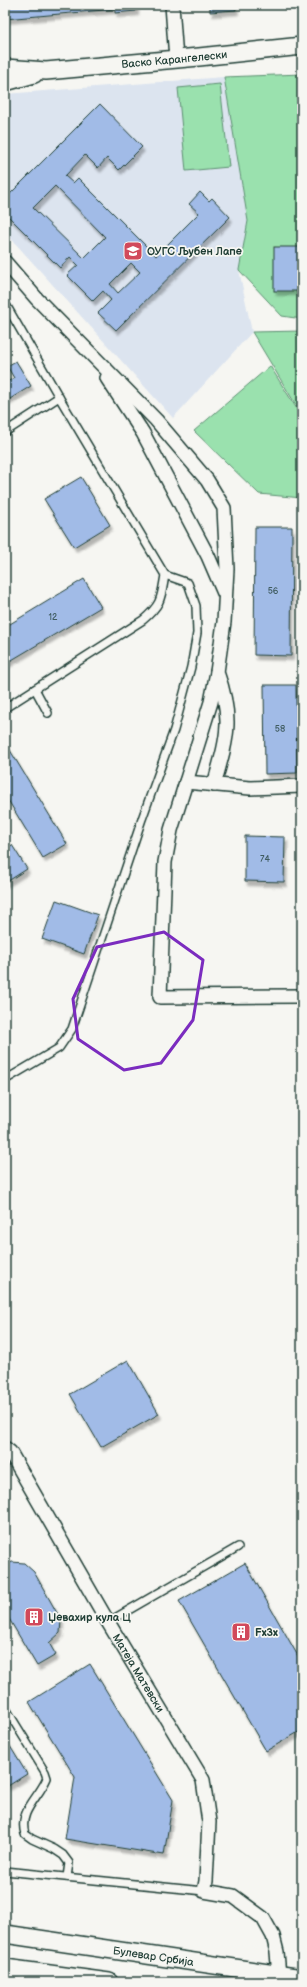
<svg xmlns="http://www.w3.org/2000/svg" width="307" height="1987" viewBox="0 0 307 1987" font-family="'Balsamiq Sans',sans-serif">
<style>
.built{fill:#dce4ef}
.green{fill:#9ae1ae;stroke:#5c8f71}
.building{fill:#a1bbe7;stroke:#1f3d34;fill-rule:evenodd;filter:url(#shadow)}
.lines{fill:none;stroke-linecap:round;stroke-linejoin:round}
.service-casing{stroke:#1f3d34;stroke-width:10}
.minor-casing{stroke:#1f3d34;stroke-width:16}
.tertiary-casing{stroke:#1f3d34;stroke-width:20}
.service{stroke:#f6f6f2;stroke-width:7}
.minor{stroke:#f6f6f2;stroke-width:13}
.tertiary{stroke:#f6f6f2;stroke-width:17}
.marked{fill:none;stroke:#7b2cbf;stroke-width:3;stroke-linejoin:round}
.labels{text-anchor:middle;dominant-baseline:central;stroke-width:3.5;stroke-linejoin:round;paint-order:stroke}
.number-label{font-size:9px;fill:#405c61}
.street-label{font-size:11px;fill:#1f3d34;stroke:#f6f6f2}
.poi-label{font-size:11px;font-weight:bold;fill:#1f3d34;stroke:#f6f6f2;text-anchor:start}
</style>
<defs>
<filter id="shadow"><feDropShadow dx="2.5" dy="4.5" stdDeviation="1" flood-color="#0004"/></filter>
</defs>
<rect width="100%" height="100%" fill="#f6f6f2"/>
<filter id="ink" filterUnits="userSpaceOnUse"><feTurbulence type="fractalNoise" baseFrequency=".025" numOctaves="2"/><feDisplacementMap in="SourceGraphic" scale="8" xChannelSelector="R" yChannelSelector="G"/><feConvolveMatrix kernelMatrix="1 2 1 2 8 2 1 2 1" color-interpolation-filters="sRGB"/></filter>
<g filter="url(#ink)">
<polygon class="built" points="224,77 248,221 239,270 252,332 173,418 5,232 5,94"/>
<g class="green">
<polygon points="302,74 302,319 282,316 239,270 248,221 224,77"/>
<polygon points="220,84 229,167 186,171 178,88"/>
<polygon points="302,331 302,415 252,332"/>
<polygon points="270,366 302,417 302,498 259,494 194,431"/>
</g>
<g class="building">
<polygon points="5,5 136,5 136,11 115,13 115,9 5,19"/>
<polygon points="210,5 235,5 236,10 210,12"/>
<path d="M100 104 142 147 119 170 107 158 98 168 85 155 65 176 73 183 78 178 156 256 199 213 189 204 200 192 209 201 212 198 230 217 116 330 98 313 111 300 103 291 93 301 67 275 78 265 70 257 60 268 5 213V199ZM55 186 105 237 84 258 33 208ZM131 263 140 272 118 293 110 284Z"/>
<rect x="274" y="247" width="28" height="44"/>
<polygon points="16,361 31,386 5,402 5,383 14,378 7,366"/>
<polygon points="81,477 110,525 74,547 44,499"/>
<polygon points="255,527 292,527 291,656 254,655"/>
<polygon points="84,579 101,607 5,664 5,627"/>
<polygon points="264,685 296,685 297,773 265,774"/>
<polygon points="5,742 67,844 43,858 5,795"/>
<polygon points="245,836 285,837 284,882 245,881"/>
<polygon points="12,845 27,869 5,883 5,849"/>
<polygon points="56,900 98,915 84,954 42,939"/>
<polygon points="128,1360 159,1414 101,1447 70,1394"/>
<polygon points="12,1562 24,1563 34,1572 61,1620 60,1633 49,1643 56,1655 37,1666 5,1612 5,1566"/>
<polygon points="245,1563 302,1663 302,1730 266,1751 179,1601"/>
<polygon points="90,1664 173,1800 164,1855 65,1839 75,1777 29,1702"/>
<polygon points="5,1738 27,1774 8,1786 5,1780"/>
</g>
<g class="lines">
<g class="service-casing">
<g id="service">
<path d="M5 303 59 397 165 575C161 598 162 604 143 620L5 708"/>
<polyline points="5,432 59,397"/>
<polyline points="35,689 48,713"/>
<polyline points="5,1080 59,1048 72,1029 142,819 174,730 191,667 197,633 196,606 188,583 165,575"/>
<polyline points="108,1622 238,1547"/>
<path d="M5 1707 45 1772 47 1778C39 1798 18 1811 25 1834L32 1839 54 1849 63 1855 69 1863 67 1877"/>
<polyline points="5,1871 204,1891"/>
</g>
</g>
<g class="minor-casing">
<g id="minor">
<polyline points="172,5 176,59"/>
<polyline points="5,262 37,299 156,420 207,480 224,508 227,569 224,622 217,672 211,702 186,782"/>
<polyline points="107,378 143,433 208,556 224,593"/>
<path d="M214 785C227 738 234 720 217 672"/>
<polyline points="302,786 250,788 186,782 171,830 165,862 160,997 302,996"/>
<path id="s1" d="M5 1448 10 1452 108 1622 203 1780 209 1822 206 1881 204 1891 233 1896 263 1918 273 1936 277 1952 279 1976"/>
</g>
</g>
<g class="tertiary-casing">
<g id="tertiary">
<path id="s2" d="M5 68 46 71 199 57 302 46"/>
<polyline points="5,82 34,74"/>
<path id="s3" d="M5 1934 302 1978"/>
<polyline points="5,1968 109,1982"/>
</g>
</g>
<use href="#service" class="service"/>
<use href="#minor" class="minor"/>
<use href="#tertiary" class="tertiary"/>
</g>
</g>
<path class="marked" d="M164 932 203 960 193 1020 161 1063 124 1070 78 1039 73 999 97 947Z"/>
<defs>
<g id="school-square" transform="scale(1)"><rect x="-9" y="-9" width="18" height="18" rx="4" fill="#d1495b" stroke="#f6f6f2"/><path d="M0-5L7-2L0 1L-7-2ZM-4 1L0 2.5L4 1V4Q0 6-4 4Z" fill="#fff"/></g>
<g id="building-square" transform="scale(1)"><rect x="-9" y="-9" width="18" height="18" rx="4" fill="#d1495b" stroke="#f6f6f2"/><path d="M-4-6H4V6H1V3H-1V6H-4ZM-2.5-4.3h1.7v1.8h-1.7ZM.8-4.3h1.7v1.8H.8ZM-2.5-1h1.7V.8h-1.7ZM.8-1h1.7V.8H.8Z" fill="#fff"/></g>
</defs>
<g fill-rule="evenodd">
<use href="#school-square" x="133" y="251"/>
<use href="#building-square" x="34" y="1617"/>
<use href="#building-square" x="241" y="1632"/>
</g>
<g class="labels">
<g class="number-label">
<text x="273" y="591">56</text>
<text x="53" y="617">12</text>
<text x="280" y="729">58</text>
<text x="265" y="859">74</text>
</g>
<g class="street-label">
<text stroke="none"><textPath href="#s2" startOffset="170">Васко Карангелески</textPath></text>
<text stroke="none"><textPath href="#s1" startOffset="262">Матеја Матевски</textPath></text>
<text stroke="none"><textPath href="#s3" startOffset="150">Булевар Србија</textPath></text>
</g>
<g class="poi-label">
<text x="147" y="251">ОУГС Љубен Лапе</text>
<text x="48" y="1617">Џевахир кула Ц</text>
<text x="255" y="1632">Fx3x</text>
</g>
</g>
<rect width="307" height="1987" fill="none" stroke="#f6f6f2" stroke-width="20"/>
<rect x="10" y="10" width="287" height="1967" fill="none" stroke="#1f3d34" stroke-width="1.5" filter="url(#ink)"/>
</svg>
